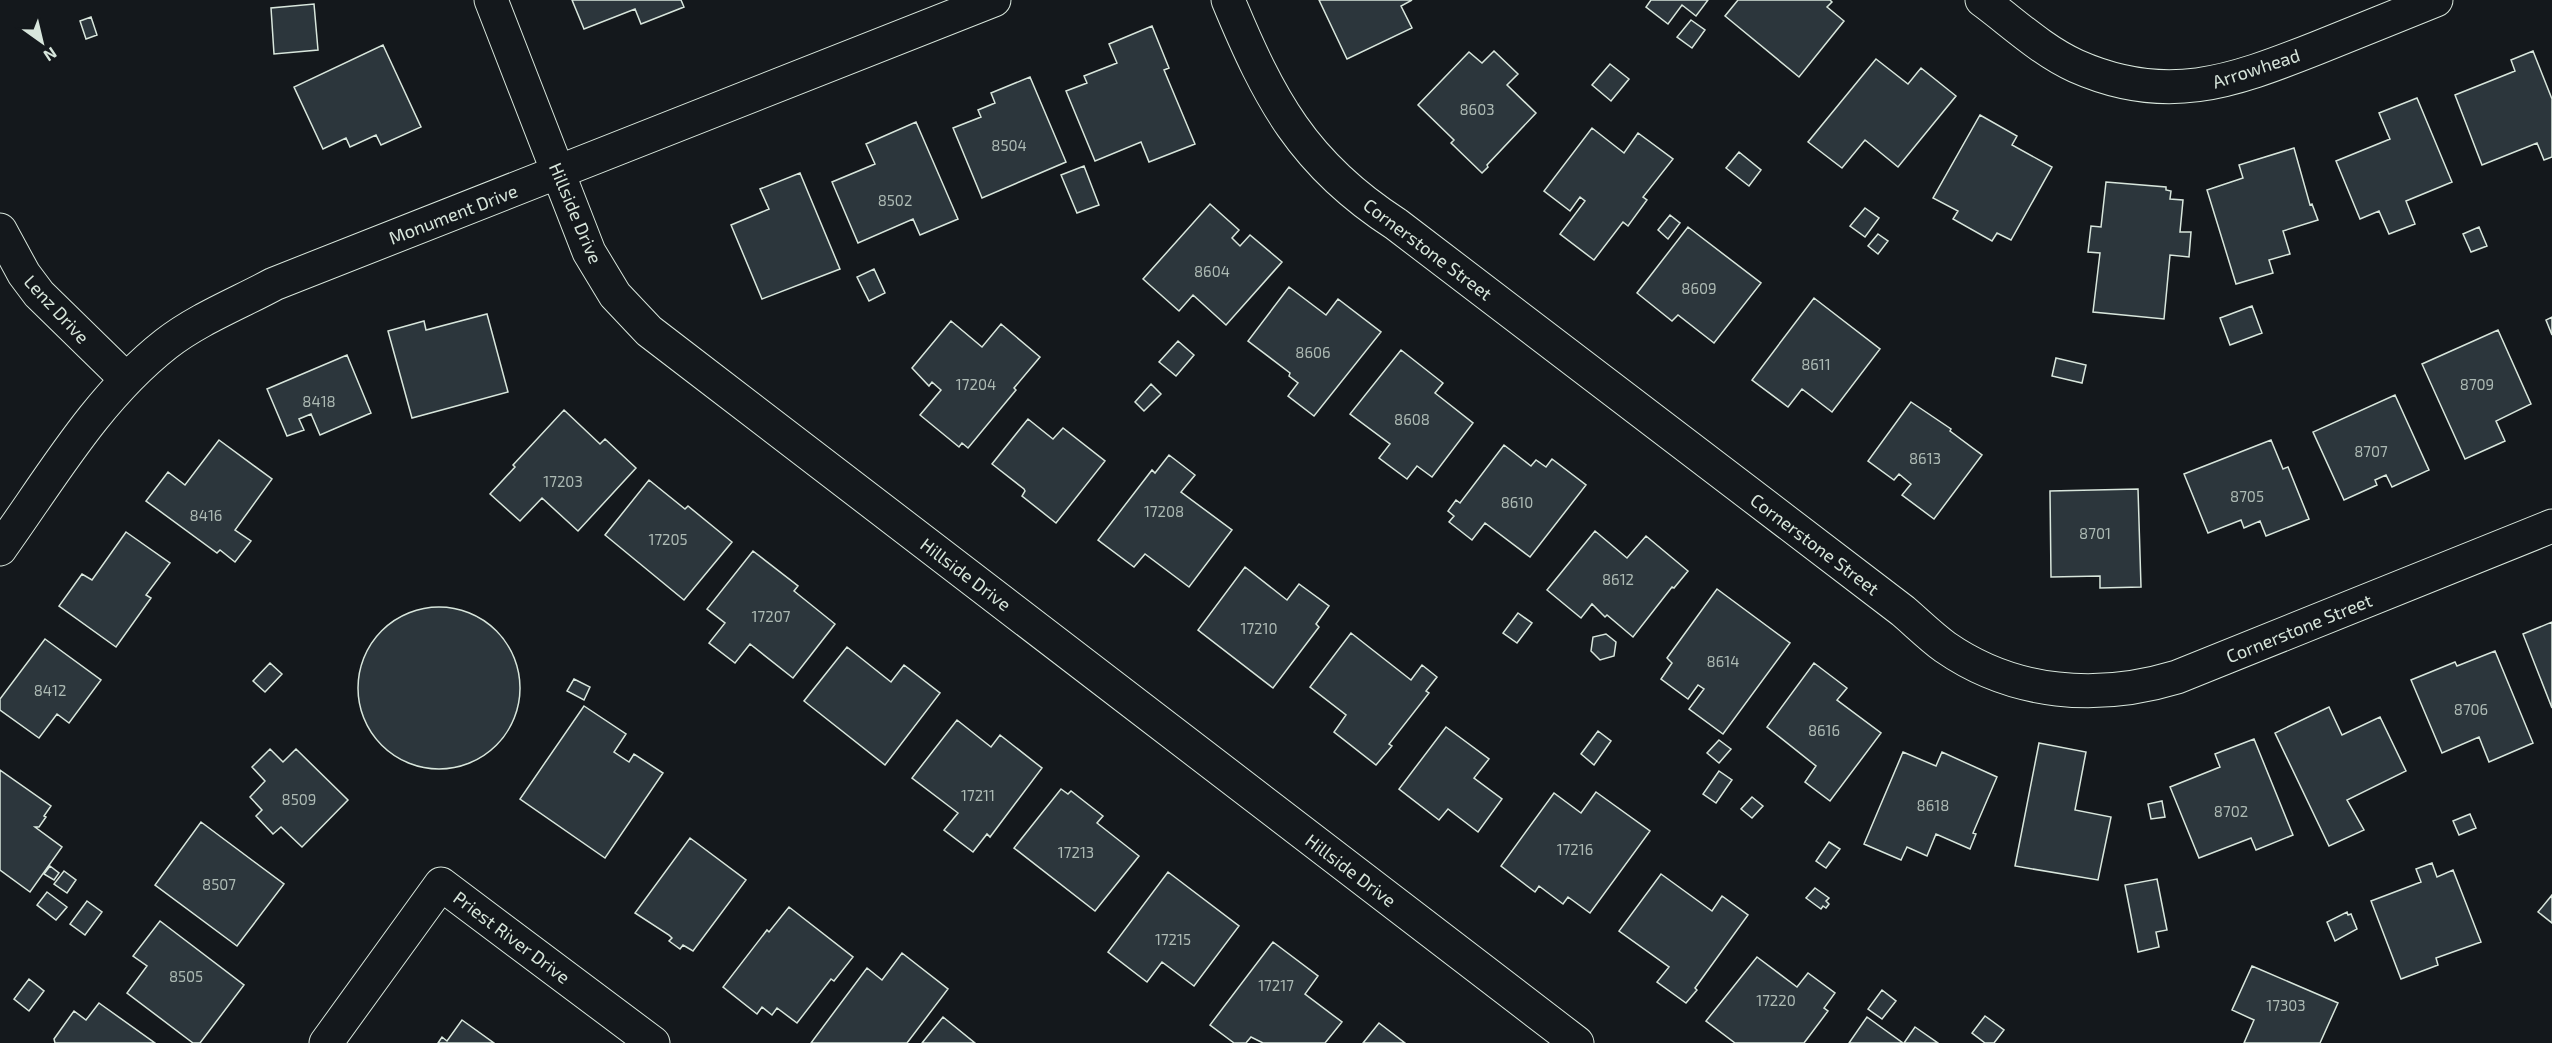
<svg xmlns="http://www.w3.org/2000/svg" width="2552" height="1043" font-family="'Exo 2',sans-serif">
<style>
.building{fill:#2c363c;stroke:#d8e6dc;stroke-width:1.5}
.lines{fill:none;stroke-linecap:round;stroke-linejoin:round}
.minor-casing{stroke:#d8e6dc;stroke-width:35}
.minor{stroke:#14181c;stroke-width:33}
.labels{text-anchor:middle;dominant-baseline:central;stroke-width:4.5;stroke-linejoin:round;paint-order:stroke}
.number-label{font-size:15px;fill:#adbab4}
.street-label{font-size:18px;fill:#d8e6dc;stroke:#14181c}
</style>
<rect width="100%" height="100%" fill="#14181c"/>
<!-- building -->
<path class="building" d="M572 0H681L684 7 641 24 635 9 584 29Z
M1319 0H1412L1401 6 1412 28 1347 59Z
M1651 0H1708L1696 16 1682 5 1668 24 1646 7Z
M1738 0H1830L1832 2 1827 7 1844 21 1799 77 1725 16Z
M314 4 318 50 274 54 271 8Z
M91 17 97 35 86 39 80 21Z
M1691 20 1705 30 1692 48 1677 37Z
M1152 26 1169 68 1164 70 1195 144 1149 162 1141 142 1095 161 1066 91 1087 83 1084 76 1117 63 1109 44Z
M383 45 421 127 381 145 376 135 350 147 346 138 323 149 294 87Z
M1494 51 1518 74 1507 85 1536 113 1487 165 1488 167 1482 173 1451 143 1454 140 1418 105 1469 52 1482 63Z
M2533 51 2552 99V157L2544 160 2537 143 2482 165 2455 95 2515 71 2511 60Z
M1876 59 1908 84 1921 68 1956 96 1898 167 1865 140 1842 168 1808 142Z
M1610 64 1629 79 1611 101 1592 85Z
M1030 77 1066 162 982 198 953 128 981 117 978 110 995 103 991 93Z
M2417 98 2452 182 2406 201 2415 224 2389 234 2379 211 2360 219 2336 161 2390 139 2379 113Z
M1980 115 2017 136 2012 145 2052 167 2011 240 1997 233 1992 241 1953 219 1958 211 1933 198Z
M916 122 958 219 920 235 913 219 858 243 832 182 875 164 866 144Z
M1592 128 1624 153 1638 133 1673 159 1643 197 1647 200 1628 226 1623 222 1594 260 1560 234 1585 201 1580 197 1570 211 1544 191Z
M2294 148 2310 205 2312 204 2318 220 2283 231 2290 254 2269 260 2273 273 2236 284 2207 190 2243 178 2239 165Z
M1739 152 1761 170 1749 186 1726 168Z
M1084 166 1099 205 1077 213 1061 175Z
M800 173 840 269 762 299 731 225 769 209 760 189Z
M2106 182 2166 187V190L2171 191 2170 199 2183 200 2180 232H2191L2189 257 2170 255 2164 319 2093 312 2100 253 2088 252 2091 226 2101 227Z
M1210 204 1239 230 1232 238 1240 246 1250 235 1282 262 1226 325 1193 295 1179 311 1143 279Z
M1865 208 1879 218 1865 237 1850 226Z
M1670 215 1680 223 1668 239 1658 230Z
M1688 227 1761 283 1714 343 1678 315 1672 321 1637 293Z
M2479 227 2487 246 2471 252 2463 234Z
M1878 234 1888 241 1878 254 1868 246Z
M874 269 885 293 869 301 857 277Z
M1289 287 1326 315 1338 299 1381 332 1314 416 1288 396 1298 383 1289 376 1290 373 1248 341Z
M1814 298 1880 349 1832 412 1802 389 1788 407 1752 380Z
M2252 306 2262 333 2230 345 2220 318Z
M487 314 508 392 412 418 388 331 424 321 426 330Z
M2552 317V335L2546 320Z
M951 321 982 347 1001 324 1040 357 1014 388 1016 390 968 448 962 443 959 447 920 415 941 390 932 382 929 386 912 368Z
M2498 330 2531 404 2496 421 2505 441 2465 459 2422 364Z
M1178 341 1194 355 1176 376 1159 362Z
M1401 350 1443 383 1435 393 1473 423 1432 477 1417 466 1407 479 1379 458 1390 444 1350 414Z
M347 355 371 413 320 435 311 414 299 419 304 430 287 436 267 389Z
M2056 358 2086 365 2082 383 2052 376Z
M1151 384 1161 394 1144 411 1135 402Z
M2395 395 2429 470 2392 487 2386 475 2375 480 2377 485 2344 500 2313 432Z
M1911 402 1951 429 1950 431 1982 455 1934 519 1902 495 1911 484 1899 474 1894 480 1868 461Z
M564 410 600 444 605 439 636 468 578 531 542 498 520 521 490 494 515 467 513 465Z
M1028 419 1053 439 1063 428 1105 461 1056 523 1022 496 1025 491 1024 489 992 464Z
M219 440 272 479 235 530 251 541 235 562 220 550 217 553 146 501 168 472 185 485Z
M2271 440 2283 469 2288 467 2309 519 2266 536 2260 521 2244 528 2241 520 2208 533 2184 474Z
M1504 445 1531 466 1536 460 1546 467 1552 459 1586 485 1530 557 1485 523 1472 540 1449 522 1454 516 1448 511 1456 500 1460 503Z
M1169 455 1195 475 1181 492 1232 530 1189 587 1145 554 1134 567 1098 540 1152 470 1155 473Z
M649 480 685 509 688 506 732 542 684 600 605 535Z
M2138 489 2141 587 2100 588V576L2051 577 2050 491Z
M1595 531 1627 558 1646 536 1688 571 1674 588 1672 587 1633 637 1607 615 1605 617 1592 604 1581 618 1547 590Z
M126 532 170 563 146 595 151 598 116 647 59 606 82 574 92 580Z
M753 551 798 586 794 591 835 624 793 678 750 644 735 663 709 643 725 623 707 609Z
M1245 567 1287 600 1299 584 1329 606 1316 624 1319 627 1273 688 1198 630Z
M1717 589 1790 643 1723 734 1689 709 1704 689 1698 685 1688 699 1661 679 1672 663 1667 658Z
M358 688a81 81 0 1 1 162 0a81 81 0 1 1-162 0Z
M1518 613 1532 623 1517 643 1503 633Z
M2552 622V708L2523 634Z
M1351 633 1411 680 1422 665 1437 677 1426 691 1429 693 1389 744 1392 746 1376 765 1334 732 1346 715 1310 687Z
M1606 634 1616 642 1614 656 1600 660 1591 651 1593 637Z
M45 639 101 680 69 723 57 714 39 738 0 710V699Z
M847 647 891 682 904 665 940 693 885 765 804 701Z
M2495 651 2533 743 2489 762 2479 737 2442 753 2411 680 2455 662 2457 666Z
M270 663 282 674 265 692 253 681Z
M1814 663 1847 688 1837 700 1881 733 1830 801 1805 782 1816 766 1767 727Z
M574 679 590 687 584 700 567 691Z
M584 706 626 734 614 752 629 762 634 754 663 773 605 858 520 799Z
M2329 707 2342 735 2380 717 2406 771 2347 800 2364 830 2329 846 2275 733Z
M957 720 991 747 1000 735 1042 768 990 837 987 834 973 852 944 830 958 813 912 778Z
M1446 727 1489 759 1474 778 1502 799 1478 832 1448 809 1439 820 1399 789Z
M1598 731 1611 741 1594 765 1581 754Z
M2254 739 2293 835 2256 850 2251 838 2199 858 2170 787 2220 767 2215 754Z
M1719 740 1731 749 1719 763 1707 753Z
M2039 743 2086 752 2075 810 2111 817 2098 880 2015 866Z
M270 749 283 762 296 749 348 800 302 847 281 827 273 834 256 816 262 810 250 797 265 781 252 767Z
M1903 752 1936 766 1942 752 1997 777 1973 833 1976 834 1970 849 1936 834 1927 856 1907 847 1901 860 1864 844Z
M0 770 51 806 44 816 46 817 39 827H35L62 847 30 892 0 870Z
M1719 771 1732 780 1716 803 1703 794Z
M1061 789 1068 794 1071 791 1103 816 1097 823 1139 856 1095 911 1014 848Z
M1596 792 1650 831 1590 913 1568 897 1563 904 1539 886 1535 892 1501 866 1554 793 1581 813Z
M1752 797 1763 806 1752 818 1741 809Z
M2162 801 2165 817 2151 819 2148 804Z
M2470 814 2476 828 2459 835 2453 821Z
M201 822 284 884 237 946 155 885Z
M690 838 746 880 693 951 683 945 680 949 669 941 672 938 669 935 635 913Z
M1829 842 1840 849 1826 868 1816 861Z
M2432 863 2437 877 2453 870 2481 942 2436 958 2438 965 2401 979 2371 901 2421 882 2416 869Z
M50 866 59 873 54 880 44 874Z
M64 871 76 880 67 893 54 884Z
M1168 872 1239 926 1194 986 1162 962 1147 982 1108 952Z
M1661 874 1712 911 1722 896 1748 915 1695 988 1697 990 1686 1003 1657 982 1669 967 1619 931Z
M2157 879 2167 930 2156 932 2159 947 2138 952 2125 885Z
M1815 888 1829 898 1826 901 1829 904 1826 908 1823 906 1821 909 1806 898Z
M47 892 67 907 56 920 37 905Z
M2552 895V923L2538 912Z
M87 901 102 912 85 935 70 924Z
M789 907 853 957 834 981 831 979 797 1023 777 1008 772 1015 762 1007 757 1014 723 987 767 930 769 932Z
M2347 912 2348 915 2351 914 2357 929 2335 941 2327 922Z
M160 921 244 985 200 1043H193L127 993 147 966 133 956Z
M1273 942 1318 976 1305 994 1342 1022 1325 1043H1263L1251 1037 1246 1043H1234L1210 1025Z
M902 953 948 989 907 1043H811L867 968 882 980Z
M1757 957 1797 987 1808 973 1835 993 1824 1008 1828 1011 1804 1043H1735L1706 1021Z
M2252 966 2338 1003 2320 1043H2244L2254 1020 2232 1010Z
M29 979 44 991 29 1011 14 999Z
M1882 990 1896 1001 1882 1019 1868 1009Z
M99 1003 155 1043H55L54 1039 74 1011 86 1020Z
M1985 1016 2004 1030 1994 1043H1985L1972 1033Z
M943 1017 975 1043H922Z
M1867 1017 1903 1043H1849Z
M462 1020 494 1043H438L442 1037 447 1041Z
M1379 1023 1405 1043H1363Z
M1915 1027 1938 1043H1904Z"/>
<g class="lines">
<!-- minor casing -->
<g class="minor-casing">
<path id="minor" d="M491 0 589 252 615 295 649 331 1577 1043
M1228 0C1269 99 1303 164 1396 224L1903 611C1917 623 1930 636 1945 647 2014 695 2098 701 2177 677L2552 526
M1982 0C2012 22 2041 50 2076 66 2166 106 2231 82 2317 48 2357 32 2396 16 2436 0
M0 230 24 274 39 294 126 379
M0 549C51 478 96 399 166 344 198 319 239 303 274 284L994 0
M326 1043 441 884 653 1043"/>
</g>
<!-- minor -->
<use href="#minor" class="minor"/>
</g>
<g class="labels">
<!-- number labels -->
<g class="number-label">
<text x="1477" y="109">8603</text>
<text x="1009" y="145">8504</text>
<text x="895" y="200">8502</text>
<text x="1212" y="271">8604</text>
<text x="1699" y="288">8609</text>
<text x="1313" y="352">8606</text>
<text x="1816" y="364">8611</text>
<text x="976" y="384">17204</text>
<text x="2477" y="384">8709</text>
<text x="319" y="401">8418</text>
<text x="1412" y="419">8608</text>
<text x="2371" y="451">8707</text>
<text x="1925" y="458">8613</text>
<text x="563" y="481">17203</text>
<text x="2247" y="496">8705</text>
<text x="1517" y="502">8610</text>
<text x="1164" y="511">17208</text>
<text x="206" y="515">8416</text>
<text x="2095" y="533">8701</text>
<text x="668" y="539">17205</text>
<text x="1618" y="579">8612</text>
<text x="771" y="616">17207</text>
<text x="1259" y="628">17210</text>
<text x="1723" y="661">8614</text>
<text x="50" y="690">8412</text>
<text x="2471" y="709">8706</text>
<text x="1824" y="730">8616</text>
<text x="978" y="795">17211</text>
<text x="299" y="799">8509</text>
<text x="1933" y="805">8618</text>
<text x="2231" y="811">8702</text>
<text x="1575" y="849">17216</text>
<text x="1076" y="852">17213</text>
<text x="219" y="884">8507</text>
<text x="1173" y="939">17215</text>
<text x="186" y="976">8505</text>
<text x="1276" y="985">17217</text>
<text x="1776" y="1000">17220</text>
<text x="2286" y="1005">17303</text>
</g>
<!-- street labels -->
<g class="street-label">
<text transform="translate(2256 68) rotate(-18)">Arrowhead</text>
<text transform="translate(576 213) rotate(67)">Hillside Drive</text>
<text transform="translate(453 214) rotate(-21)">Monument Drive</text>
<text transform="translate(1428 249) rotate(37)">Cornerstone Street</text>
<text transform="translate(57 309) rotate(47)">Lenz Drive</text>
<text transform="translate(1815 544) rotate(37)">Cornerstone Street</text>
<text transform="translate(966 574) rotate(37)">Hillside Drive</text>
<text transform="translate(2299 628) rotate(-22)">Cornerstone Street</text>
<text transform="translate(1351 870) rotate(37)">Hillside Drive</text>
<text transform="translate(512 937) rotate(37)">Priest River Drive</text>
</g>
</g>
<!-- north arrow -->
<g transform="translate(42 42) rotate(146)" stroke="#14181c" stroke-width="4.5" paint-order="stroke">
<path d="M0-4.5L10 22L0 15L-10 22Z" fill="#d8e6dc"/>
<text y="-9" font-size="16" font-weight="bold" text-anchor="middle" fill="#d8e6dc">N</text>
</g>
</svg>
